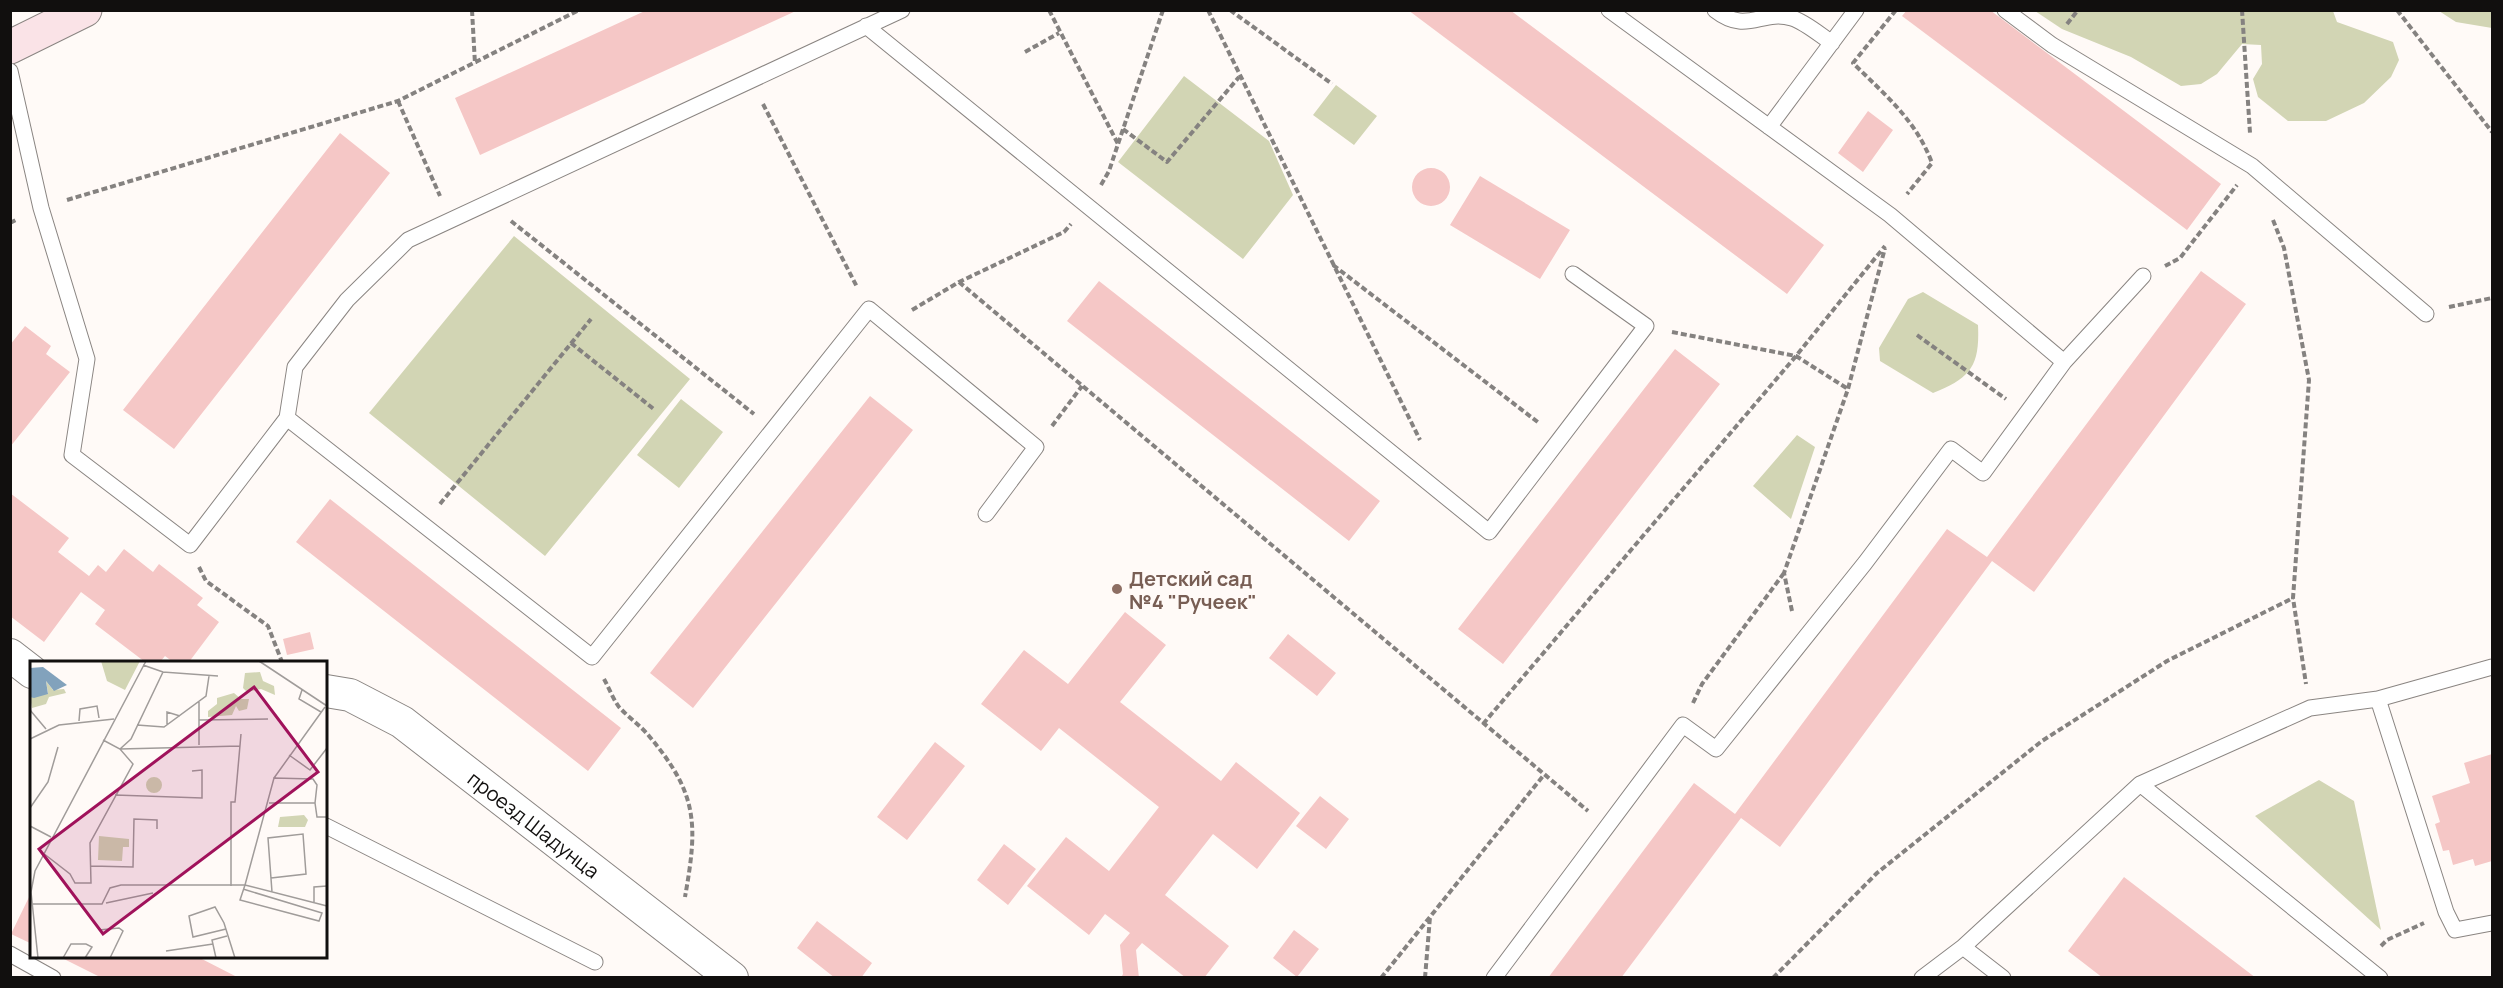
<svg xmlns="http://www.w3.org/2000/svg" width="2503" height="988" font-family="Manrope,sans-serif">
<style>
.green{fill:#d2d5b4}
.building{fill:#f5c7c6}
.lines{fill:none;stroke-linecap:round;stroke-linejoin:round}
.service-casing{stroke:#8a8582;stroke-width:17}
.minor-casing{stroke:#8a8582;stroke-width:34}
.secondary-casing{stroke:#8a8582;stroke-width:35}
.path{stroke:#858280;stroke-width:4;stroke-dasharray:6 3;stroke-linecap:butt}
.service{stroke:#fff;stroke-width:15}
.minor{stroke:#fff;stroke-width:32}
.secondary{stroke:#fae3e7;stroke-width:33}
.education-dot{fill:#8d6e63;stroke:#fffaf7;stroke-width:2}
.labels{text-anchor:middle;dominant-baseline:central;stroke-width:5;stroke-linejoin:round;paint-order:stroke}
.education-label{font-size:20px;font-weight:bold;fill:#785e54;stroke:#fffaf7;text-anchor:start}
.street-label{font-size:20px;fill:#110f0e;stroke:#fffaf7}
.inset-road{fill:none;stroke:#a09c9a;stroke-width:1.5}
.view{fill:#a0125b;fill-opacity:0.15;stroke:#a0125b;stroke-width:3}
.inset-edge{fill:none;stroke:#110f0e;stroke-width:3}
</style>
<rect width="100%" height="100%" fill="#fffaf7"/>
<!-- green -->
<path class="green" d="M2035 11H2333L2337 22 2393 42 2399 60 2391 77 2364 103 2326 121H2288L2258 97 2253 79 2262 64 2261 45 2242 44 2217 74 2201 84 2181 86 2131 57 2062 29Z
M2439 11H2492V28L2456 22Z
M1184 76 1269 141 1293 195 1243 259 1118 162Z
M1336 85 1377 116 1354 145 1313 115Z
M514 236 690 379 545 556 369 413Z
M1923 292 1978 325C1980 367 1970 378 1933 393L1880 361 1879 348 1908 299Z
M681 399 723 432 679 488 637 455Z
M1797 435 1815 447 1791 519 1753 486Z
M2319 780 2354 801 2381 930 2255 816Z"/>
<!-- building -->
<path class="building" d="M647 10H798L480 155 455 98Z
M1408 10H1510L1824 245 1787 294Z
M1907 10H1990L2221 184 2187 230 1902 16Z
M1868 111 1893 130 1863 172 1838 153Z
M340 133 390 173 174 449 123 410Z
M1412 187a19 19 0 1 1 38 0a19 19 0 1 1-38 0Z
M1480 176 1570 230 1540 279 1450 225Z
M2201 271 2246 304 2034 592 1992 561 1780 847 1741 818 1621 978H1548L1694 783 1735 814 1947 529 1987 557Z
M1099 281 1380 501 1349 541 1067 321Z
M25 326 51 346 46 354 70 372 10 447V345Z
M1675 349 1720 384 1503 664 1458 629Z
M870 396 913 430 693 708 650 673Z
M10 493 69 538 58 552 89 576 98 565 106 572 124 549 153 572 159 564 203 598 197 605 219 622 189 662H173L165 656 160 662H145L95 624 105 610 81 592 44 642 10 616Z
M330 499 621 728 588 771 296 542Z
M1125 612 1166 645 1120 702 1221 781 1236 762 1300 813 1257 869 1213 834 1165 895 1229 946 1204 978H1186L1142 943 1136 950 1139 978H1121L1123 974 1120 945 1130 933 1105 914 1089 935 1027 886 1066 837 1109 871 1159 807 1059 728 1041 751 981 704 1024 650 1068 684Z
M310 632 314 649 287 655 283 639Z
M1288 634 1336 673 1317 696 1269 658Z
M935 742 965 766 907 840 877 817Z
M2492 754V861L2475 866 2473 859 2453 865 2449 850 2443 851 2435 824 2440 822 2432 796 2470 783 2464 763Z
M1320 796 1349 819 1326 849 1296 826Z
M1004 844 1036 869 1008 905 977 880Z
M2124 877 2256 978H2103L2068 951Z
M32 891V944L11 934Z
M817 921 872 963 861 978H835L797 948Z
M1294 930 1319 949 1297 977 1273 958Z
M58 956H196L239 978H102Z"/>
<g class="lines">
<!-- service casing -->
<g class="service-casing">
<path id="service" d="M1609 10 1890 215 2064 362
M1715 10C1747 35 1761 9 1792 18 1805 22 1820 35 1832 43
M2005 10 2052 45 2252 166 2426 314
M866 26 1489 532 1646 326 1573 274
M10 71 41 208 87 359 72 455 190 545 287 418 295 367 347 300 408 240 902 10
M1769 127 1856 10
M287 418 592 657 869 309 1036 447 986 514
M2378 699 2446 912 2455 930 2492 923
M2140 784 2310 708 2378 699 2492 667
M326 826 595 962
M1963 947 2003 978
M10 954 53 978
M1494 978 1683 725 1716 749 1865 563 1951 449 1983 473 2064 362 2143 276
M1922 978 1963 947 2140 784 2380 978"/>
</g>
<!-- minor casing -->
<g class="minor-casing">
<g id="minor">
<path d="M10 655 32 672"/>
<path id="s1" d="M326 691 350 695 402 722 732 978"/>
</g>
</g>
<!-- secondary casing -->
<g class="secondary-casing">
<path id="secondary" d="M10 47 85 10"/>
</g>
<!-- path -->
<path class="path" d="M472 10 475 64
M1049 10 1118 144
M1208 10 1420 440
M1230 10 1332 84
M1896 10 1853 63C1885 95 1916 120 1932 163L1907 194
M2242 10 2250 133
M2397 10 2492 132
M2067 24 2078 10
M1025 52 1059 33
M398 101 440 196
M763 104 857 287
M1123 129 1167 162 1239 77
M1101 185 1109 171 1163 10
M67 200 398 101 579 10
M2273 220 2284 248 2309 380 2293 598 2306 684
M511 221 754 414
M10 223 18 219
M1333 265 1539 423
M2165 266 2180 258 2237 185
M959 282 1588 811
M2449 307 2492 298
M912 310 959 282 1064 232 1071 224
M1672 332 1796 356 1848 389
M1917 335 2006 399
M571 343 655 410
M1052 426 1082 386
M440 504 591 319
M199 567 206 581 268 626 282 662
M1792 611 1784 573 1848 389 1885 248
M604 679C609 688 613 699 619 707 628 717 640 725 649 736 698 794 698 824 685 897
M1693 703 1702 684 1784 573
M1483 724 1796 356 1885 246
M2381 946 2387 940 2424 923
M1381 978 1543 776
M1425 978 1430 917
M1773 978 1877 873 2042 741 2167 661 2293 598"/>
<!-- service -->
<use href="#service" class="service"/>
<!-- minor -->
<use href="#minor" class="minor"/>
<!-- secondary -->
<use href="#secondary" class="secondary"/>
</g>
<!-- markers -->
<circle class="education-dot" cx="1117" cy="589" r="6"/>
<g class="labels">
<!-- education labels -->
<g class="education-label">
<text x="1129" y="578">Детский сад<tspan x="1129" dy="23">№4 "Ручеек"</tspan></text>
</g>
<!-- street labels -->
<g class="street-label">
<text stroke="none"><textPath href="#s1" startOffset="250">проезд Шадунца</textPath></text>
</g>
</g>
<!-- overview -->
<g transform="translate(30 661)">
<rect width="297" height="297" fill="#fffaf7"/>
<path d="M71 0H110L95 29 77 20ZM230 11 233 20 244 25 245 34 231 28 217 31 213 27 215 12ZM16 20 23 29 34 28 36 32 19 36 16 43 2 47 0 36 18 32ZM204 32 211 38H219L217 48 209 50 206 45 202 54 178 56V50L187 43V37ZM116 124a8 8 0 1 1 16 0a8 8 0 1 1-16 0ZM274 154 278 159 275 166H248L250 156ZM69 175 99 178V186H93L92 200 68 199Z" fill="#d2d5b4"/>
<path d="M13 6 37 24 24 30 16 20 18 33 4 37 0 36V7Z" fill="#82a2bc"/>
<path class="inset-road" d="M229 0 297 45M113 4 133 11M272 29 269 38 291 51M169 40V84M0 49 16 68M169 59 238 58M49 60 50 48 67 45 69 57M107 64 134 66 176 35 179 15M137 64V51L150 55M0 78 29 64 84 58M90 88 101 78 133 11 188 15M90 88 210 85M259 94 280 109 297 87M244 117 295 46M85 134 172 137V109L162 110M285 142 287 156H297M0 147 18 121 28 86M0 165 21 176M13 192 40 213 45 222H61L60 182 103 103 90 88 73 79M61 205 103 206 104 158 127 159V168M241 217 276 213 273 173 238 177 242 231M215 224 244 117 283 118 287 124 285 142H239M201 225V141H205L211 73M213 228 292 252 289 260 210 239 215 224M76 242 123 232M284 242V226L297 225M3 243H72L80 227 91 224H215L297 245M196 268 163 276 159 255 185 246 194 262 205 297M69 269 89 267 93 270 80 297M136 290 183 283M8 297 1 231 5 210 116 0M33 297 41 283H56L62 286 55 297M186 297 182 279 197 275"/>
<path class="view" d="M224 26 288 111 73 273 9 188Z"/>
<rect width="297" height="297" class="inset-edge"/>
</g>
<!-- border -->
<rect width="2503" height="988" fill="none" stroke="#110f0e" stroke-width="24"/>
</svg>
